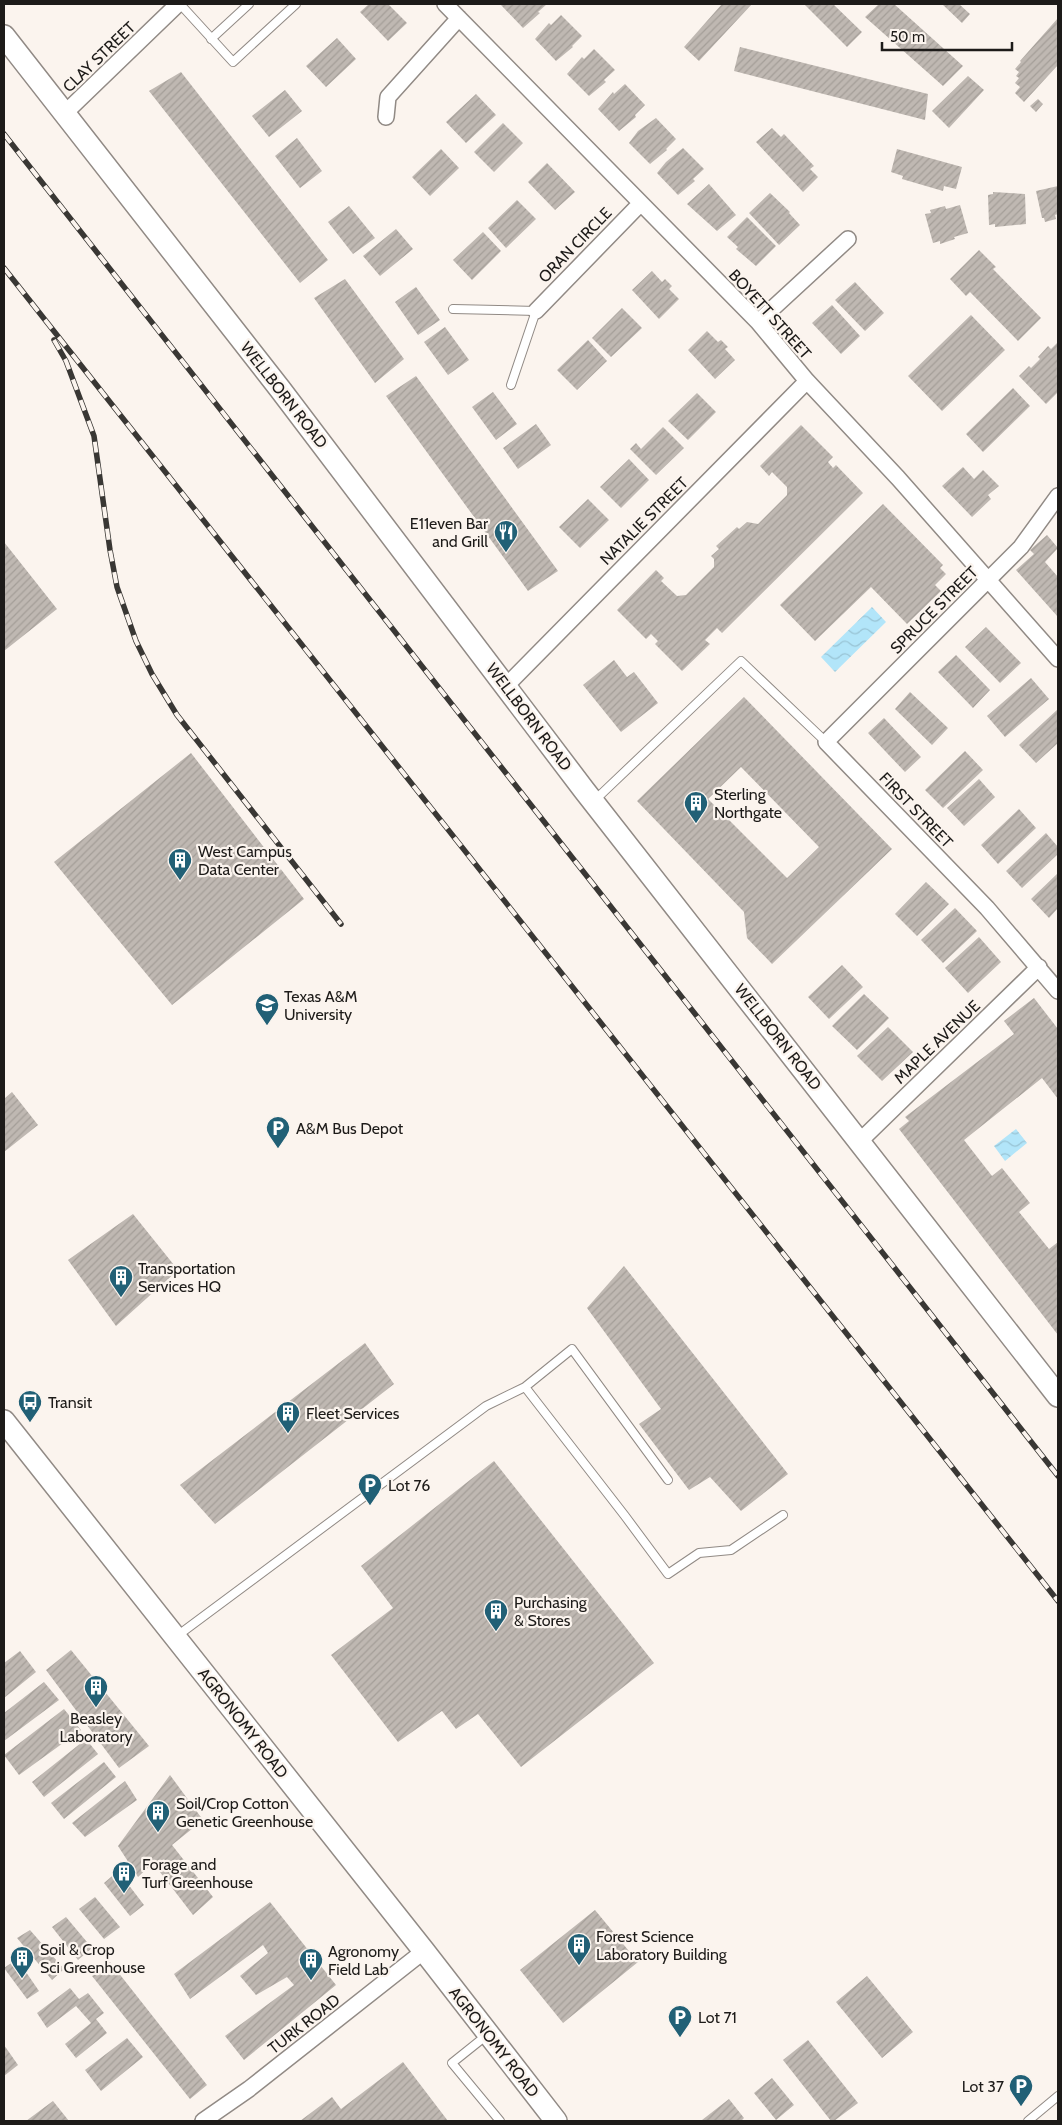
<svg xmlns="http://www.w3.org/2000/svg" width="1062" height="2125" font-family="Cabin,sans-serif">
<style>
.water{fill:url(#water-waves)}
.building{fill:url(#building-hatch);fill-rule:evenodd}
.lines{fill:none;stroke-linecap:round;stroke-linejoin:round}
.lane-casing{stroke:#918a85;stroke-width:10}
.street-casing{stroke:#918a85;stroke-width:18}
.secondary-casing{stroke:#918a85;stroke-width:24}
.lane{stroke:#fff;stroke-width:8}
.street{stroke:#fff;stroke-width:15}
.secondary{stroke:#fff;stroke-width:21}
.rail-casing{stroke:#393734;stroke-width:5.5}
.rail{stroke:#fbf4ee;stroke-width:4;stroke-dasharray:11;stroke-linecap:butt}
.labels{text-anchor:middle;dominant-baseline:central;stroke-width:4.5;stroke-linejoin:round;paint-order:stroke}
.street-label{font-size:16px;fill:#1d1b19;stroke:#fbf4ee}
.poi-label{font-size:16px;fill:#1d1b19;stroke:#fbf4ee;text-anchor:start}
</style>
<defs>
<pattern id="water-waves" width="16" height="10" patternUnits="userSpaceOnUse" patternTransform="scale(1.25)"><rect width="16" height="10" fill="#b2e5f9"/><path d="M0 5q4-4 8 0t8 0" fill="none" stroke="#99c4d5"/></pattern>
<pattern id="building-hatch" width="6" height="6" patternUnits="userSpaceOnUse" patternTransform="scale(1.25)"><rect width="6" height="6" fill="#bfb8b2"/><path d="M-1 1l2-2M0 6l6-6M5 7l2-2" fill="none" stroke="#a49e98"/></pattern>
</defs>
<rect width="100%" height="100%" fill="#fbf4ee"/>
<!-- water -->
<path class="water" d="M872 607 886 622 835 672 821 657Z
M1016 1129 1027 1143 1005 1161 994 1146Z"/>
<!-- building -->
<path class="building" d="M369 4H388L407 23 388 41 360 12Z
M503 4H547L538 12 540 13 523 28 501 5Z
M722 4H752L699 61 684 47Z
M804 4H833L862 32 847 47Z
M879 4H894L963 66 943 86 865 17Z
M942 4H959L970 14 962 23Z
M561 15 582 36 572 46 573 47 556 61 535 39 549 23 551 25Z
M1058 18V65L1024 102 1015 93 1020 87 1015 83 1019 78 1016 76 1019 72 1015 69 1021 62 1020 61Z
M337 38 356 59 326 87 306 66Z
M740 47 928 94 925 120 734 71Z
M594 49 615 70 604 80 606 82 589 96 567 74 582 57 584 59Z
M181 72 328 260 300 283 149 91Z
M968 76 984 90 949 128 932 111Z
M625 84 645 105 635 115 636 117 619 131 598 109 613 92 614 94Z
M285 90 302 111 269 137 252 116Z
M476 94 496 115 466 143 446 122Z
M1038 99 1043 104 1036 112 1030 106Z
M656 118 676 139 666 149 667 150 650 164 629 143 638 131Z
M503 123 523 143 494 172 474 152Z
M772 128 781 137 784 134 814 166 810 169 818 177 803 192 756 142Z
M297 138 322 171 300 188 275 156Z
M683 148 704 169 693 179 695 181 678 195 657 173 666 162Z
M441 149 459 168 430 196 412 177Z
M897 149 962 167 956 189 944 186 943 191 902 179 903 176 891 172Z
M547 163 575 192 555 210 528 182Z
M709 184 736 215 717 231 687 204Z
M1058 186V214L1055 215 1056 219 1045 222 1044 218H1042L1036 191Z
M993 192 1025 194 1026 224 995 227V224L989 225 988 195 993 194Z
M770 193 790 212 789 213 800 225 779 245 749 213Z
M517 200 536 219 506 248 488 228Z
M960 205 968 233 954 237 955 239 940 244V241L933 243 925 214 931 213 930 210 945 206 946 209Z
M349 206 375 238 353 254 328 222Z
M747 217 776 246 756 266 736 249 738 247 727 237Z
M396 229 413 249 380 276 363 256Z
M483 232 501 251 472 280 453 260Z
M979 250 996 267 993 269 1041 318 1018 341 970 292 966 296 950 279Z
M652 271 662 282 665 279 672 286 669 289 679 299 659 319 632 290Z
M345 279 404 359 375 383 314 298Z
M855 282 884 313 865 331 835 300Z
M416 287 440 320 418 335 395 302Z
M832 305 860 336 841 354 812 323Z
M622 308 642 328 611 357 592 338Z
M971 315 1005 350 942 411 908 376Z
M445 327 469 360 448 375 424 342Z
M707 331 718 342 721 340 728 347 725 349 735 360 715 379 688 350Z
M588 340 607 361 577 390 557 370Z
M1058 342V392L1046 404 1019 376 1029 366 1031 368 1040 359 1038 357 1048 346 1051 349Z
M416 376 558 571 528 591 386 396Z
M1013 388 1030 406 983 452 966 434Z
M493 392 517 424 496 440 472 407Z
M697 393 716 412 688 440 668 421Z
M536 424 551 445 518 469 503 448Z
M801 425 833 457 828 462 833 468 836 465 863 493 722 633 717 628 705 640 710 644 682 671 655 644 658 641 651 634 646 639 617 610 656 570 664 578 661 581 677 596 686 595 714 567V559L711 556 719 549 716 546 737 527 739 529 747 522 758 524 787 495V487L772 472 769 476 760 466Z
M663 427 684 448 656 475 630 449 636 443 641 449Z
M629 459 649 480 621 508 600 487Z
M963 467 974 479 983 470 999 486 988 495 991 499 972 517 942 486Z
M588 499 609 520 580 548 559 527Z
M883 504 943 565 940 568 946 574 935 585 941 591 907 624 871 587 815 641 780 605Z
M1047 535 1058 548 1045 562 1058 577V617L1016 570 1034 554 1030 550Z
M4 542 57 609 4 651Z
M986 627 1021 663 1000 683 965 647Z
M956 655 990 690 973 708 938 672Z
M614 660 627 677 634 672 658 703 621 732 583 685Z
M1031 678 1049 699 1005 737 987 716Z
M910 692 948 728 932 745 895 709Z
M744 697 892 849 772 964 747 938 744 912 637 801ZM741 767 819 847 787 878 708 799Z
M1058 709V743L1036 763 1019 745Z
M884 718 921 757 905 772 868 733Z
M965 751 983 770 943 808 925 790Z
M191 753 304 899 172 1005 54 862Z
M979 779 995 797 964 826 947 808Z
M1019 809 1036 828 998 864 981 845Z
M1046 833 1058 847V854L1022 888 1006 871Z
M1058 873V908L1049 918 1031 899Z
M926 882 949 904 917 936 895 914Z
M955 908 977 931 943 963 921 940Z
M979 937 1001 962 968 993 945 968Z
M842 965 863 987 829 1019 808 997Z
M864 994 889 1018 857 1050 832 1026Z
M1034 998 1058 1029V1099L1042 1078 964 1140 992 1176 1002 1168 1030 1203 1019 1212 1049 1249 1058 1242V1335L899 1129 909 1121 905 1117 1014 1034 1004 1021Z
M888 1027 913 1052 882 1081 857 1056Z
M12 1092 38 1125 4 1152V1099Z
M133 1214 178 1270 116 1326 68 1260Z
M624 1266 788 1474 741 1511 710 1477 689 1490 639 1424 661 1409 587 1308Z
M365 1343 394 1384 215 1524 180 1485Z
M494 1461 654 1663 521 1767 478 1714 456 1729 442 1711 398 1742 331 1655 393 1608 361 1566Z
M71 1650 149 1746 119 1768 46 1670Z
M20 1651 36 1672 4 1698V1663Z
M44 1682 59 1700 4 1741V1713Z
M64 1709 81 1730 19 1775 4 1755Z
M86 1739 98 1754 44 1797 32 1782Z
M104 1762 116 1777 64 1819 51 1803Z
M170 1775 203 1820 172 1845 213 1897 193 1915 153 1863 138 1877 118 1846Z
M125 1781 137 1800 85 1837 72 1823Z
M118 1871 144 1905 130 1916 104 1883Z
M95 1897 120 1927 104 1939 79 1909Z
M270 1902 336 1985 244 2060 225 2036 294 1985 287 1977 256 1995 240 1976 268 1953 263 1945 190 1999 174 1974Z
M595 1910 638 1962 563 2023 520 1970Z
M66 1917 92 1948 78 1960 52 1927Z
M30 1930 64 1969 52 1980 17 1938Z
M17 1959 39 1991 27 1999 4 1968Z
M110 1962 207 2085 190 2099 92 1976Z
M867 1976 913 2032 882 2058 836 2002Z
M70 1988 79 1999 88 1993 104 2013 96 2019 107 2033 76 2058 65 2044 91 2023 76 2006 47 2028 37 2013Z
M127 2038 143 2057 101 2091 85 2070Z
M808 2040 858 2103 834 2121H831L783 2060Z
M4 2045 18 2065 4 2076Z
M403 2062 448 2121H300L332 2097 341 2109Z
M772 2078 794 2105 776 2120 754 2093Z
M729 2099 744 2118 741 2121H704L702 2120Z
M53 2101 69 2121H26Z"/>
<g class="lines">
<!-- lane casing -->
<g class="lane-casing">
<path id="lane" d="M180 4 233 62 296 4
M211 39 249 4
M453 309 536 311 511 385
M595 800 741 661 826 742
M525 1387 572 1349 668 1480
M177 1636 486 1406 525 1387 625 1516 668 1574 699 1553 731 1550 783 1515
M487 2035 452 2063 500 2121
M1028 2121 1058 2096"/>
</g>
<!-- street casing -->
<g class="street-casing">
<path id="street" d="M445 4 758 322 807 381 898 478 1058 659
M65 113 178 4
M386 117 388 97 459 18
M536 311 640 204
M758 322 848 239
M1058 496 1021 547 826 742 987 908 1058 991
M506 686 807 381
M860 1141 1039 967
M203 2121 249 2089 424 1951"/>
</g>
<!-- secondary casing -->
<g class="secondary-casing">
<path id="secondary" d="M4 36 280 389 584 790 1058 1396
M4 1421 424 1951 556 2121"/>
</g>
<!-- lane -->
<use href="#lane" class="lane"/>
<!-- street -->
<use href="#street" class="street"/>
<!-- secondary -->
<use href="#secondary" class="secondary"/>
<!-- rail casing -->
<g class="rail-casing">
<path id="rail" d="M4 134 1058 1476
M4 268 1058 1601
M54 340 66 361 94 436 110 550 117 587 136 641 152 674 177 715 341 924"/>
</g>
<!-- rail -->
<use href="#rail" class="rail"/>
</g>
<!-- icons -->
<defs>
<g id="restaurant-pin" transform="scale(1.25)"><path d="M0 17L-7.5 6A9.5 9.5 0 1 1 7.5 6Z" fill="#216076" stroke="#fbf4ee"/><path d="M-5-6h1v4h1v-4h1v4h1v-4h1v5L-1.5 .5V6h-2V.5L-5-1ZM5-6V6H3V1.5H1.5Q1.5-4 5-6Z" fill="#fff"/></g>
<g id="building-pin" transform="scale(1.25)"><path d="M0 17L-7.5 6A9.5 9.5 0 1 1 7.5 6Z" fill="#216076" stroke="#fbf4ee"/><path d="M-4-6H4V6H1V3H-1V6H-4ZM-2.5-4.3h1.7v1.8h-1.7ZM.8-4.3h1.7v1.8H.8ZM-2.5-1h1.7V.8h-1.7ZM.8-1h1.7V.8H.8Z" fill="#fff"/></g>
<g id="university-pin" transform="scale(1.25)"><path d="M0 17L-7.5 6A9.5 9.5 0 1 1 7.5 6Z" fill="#216076" stroke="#fbf4ee"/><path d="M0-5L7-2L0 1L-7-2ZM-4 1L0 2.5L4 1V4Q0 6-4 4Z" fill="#fff"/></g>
<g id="parking-pin" transform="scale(1.25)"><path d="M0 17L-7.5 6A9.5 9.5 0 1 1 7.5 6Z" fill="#216076" stroke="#fbf4ee"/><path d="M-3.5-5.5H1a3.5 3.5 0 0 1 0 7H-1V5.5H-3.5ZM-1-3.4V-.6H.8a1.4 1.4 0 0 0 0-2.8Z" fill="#fff"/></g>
<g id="bus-pin" transform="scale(1.25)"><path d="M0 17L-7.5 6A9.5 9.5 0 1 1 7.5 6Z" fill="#216076" stroke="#fbf4ee"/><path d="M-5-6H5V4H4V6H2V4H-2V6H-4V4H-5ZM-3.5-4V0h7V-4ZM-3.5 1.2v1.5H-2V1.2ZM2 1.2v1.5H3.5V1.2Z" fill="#fff"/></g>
</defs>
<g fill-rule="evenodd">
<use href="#restaurant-pin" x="506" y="532"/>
<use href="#building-pin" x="696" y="803"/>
<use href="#building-pin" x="180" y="860"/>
<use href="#university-pin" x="267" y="1005"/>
<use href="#parking-pin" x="278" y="1128"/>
<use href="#building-pin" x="121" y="1277"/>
<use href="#bus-pin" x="30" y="1402"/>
<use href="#building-pin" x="288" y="1413"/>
<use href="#parking-pin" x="370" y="1485"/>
<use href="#building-pin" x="496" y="1611"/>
<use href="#building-pin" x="96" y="1687"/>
<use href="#building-pin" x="158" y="1812"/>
<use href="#building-pin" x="124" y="1873"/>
<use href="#building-pin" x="579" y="1945"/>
<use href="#building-pin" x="22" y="1958"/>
<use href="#building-pin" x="311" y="1960"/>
<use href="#parking-pin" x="680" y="2017"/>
<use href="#parking-pin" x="1021" y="2086"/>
</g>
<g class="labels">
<!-- street labels -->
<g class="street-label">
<text transform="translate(99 57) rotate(-44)">CLAY STREET</text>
<text transform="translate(575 245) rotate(-46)">ORAN CIRCLE</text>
<text transform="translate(770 314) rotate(48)">BOYETT STREET</text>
<text transform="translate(284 395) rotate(52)">WELLBORN ROAD</text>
<text transform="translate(644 521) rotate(-45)">NATALIE STREET</text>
<text transform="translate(934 610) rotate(-45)">SPRUCE STREET</text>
<text transform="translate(529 717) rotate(53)">WELLBORN ROAD</text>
<text transform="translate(916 810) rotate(46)">FIRST STREET</text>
<text transform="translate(778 1037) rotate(52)">WELLBORN ROAD</text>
<text transform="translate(937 1042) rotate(-44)">MAPLE AVENUE</text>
<text transform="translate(243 1723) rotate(52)">AGRONOMY ROAD</text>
<text transform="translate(304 2024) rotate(-38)">TURK ROAD</text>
<text transform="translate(494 2042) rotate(52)">AGRONOMY ROAD</text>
</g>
<!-- poi labels -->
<g class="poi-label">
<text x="488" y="523" text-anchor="end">E11even Bar<tspan x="488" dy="18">and Grill</tspan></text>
<text x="714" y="794">Sterling<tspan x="714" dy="18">Northgate</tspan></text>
<text x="198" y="851">West Campus<tspan x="198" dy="18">Data Center</tspan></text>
<text x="284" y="996">Texas A&amp;M<tspan x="284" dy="18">University</tspan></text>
<text x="296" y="1128">A&amp;M Bus Depot</text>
<text x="138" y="1268">Transportation<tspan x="138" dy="18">Services HQ</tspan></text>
<text x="48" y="1402">Transit</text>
<text x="306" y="1413">Fleet Services</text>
<text x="388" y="1485">Lot 76</text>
<text x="514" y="1602">Purchasing<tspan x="514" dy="18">&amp; Stores</tspan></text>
<text x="96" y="1718" text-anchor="middle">Beasley<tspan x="96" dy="18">Laboratory</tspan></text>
<text x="176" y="1803">Soil/Crop Cotton<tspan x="176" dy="18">Genetic Greenhouse</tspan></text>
<text x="142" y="1864">Forage and<tspan x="142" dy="18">Turf Greenhouse</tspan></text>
<text x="596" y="1936">Forest Science<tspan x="596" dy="18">Laboratory Building</tspan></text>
<text x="40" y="1949">Soil &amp; Crop<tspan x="40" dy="18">Sci Greenhouse</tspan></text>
<text x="328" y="1951">Agronomy<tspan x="328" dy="18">Field Lab</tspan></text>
<text x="698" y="2017">Lot 71</text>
<text x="1004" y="2086" text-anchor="end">Lot 37</text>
</g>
</g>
<!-- border -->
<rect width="1062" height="2125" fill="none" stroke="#1d1b19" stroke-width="10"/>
<!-- scale -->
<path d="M882 42v8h130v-8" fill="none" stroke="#1d1b19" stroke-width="2.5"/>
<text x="890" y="42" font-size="15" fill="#1d1b19" stroke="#fbf4ee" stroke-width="4" paint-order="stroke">50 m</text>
</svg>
